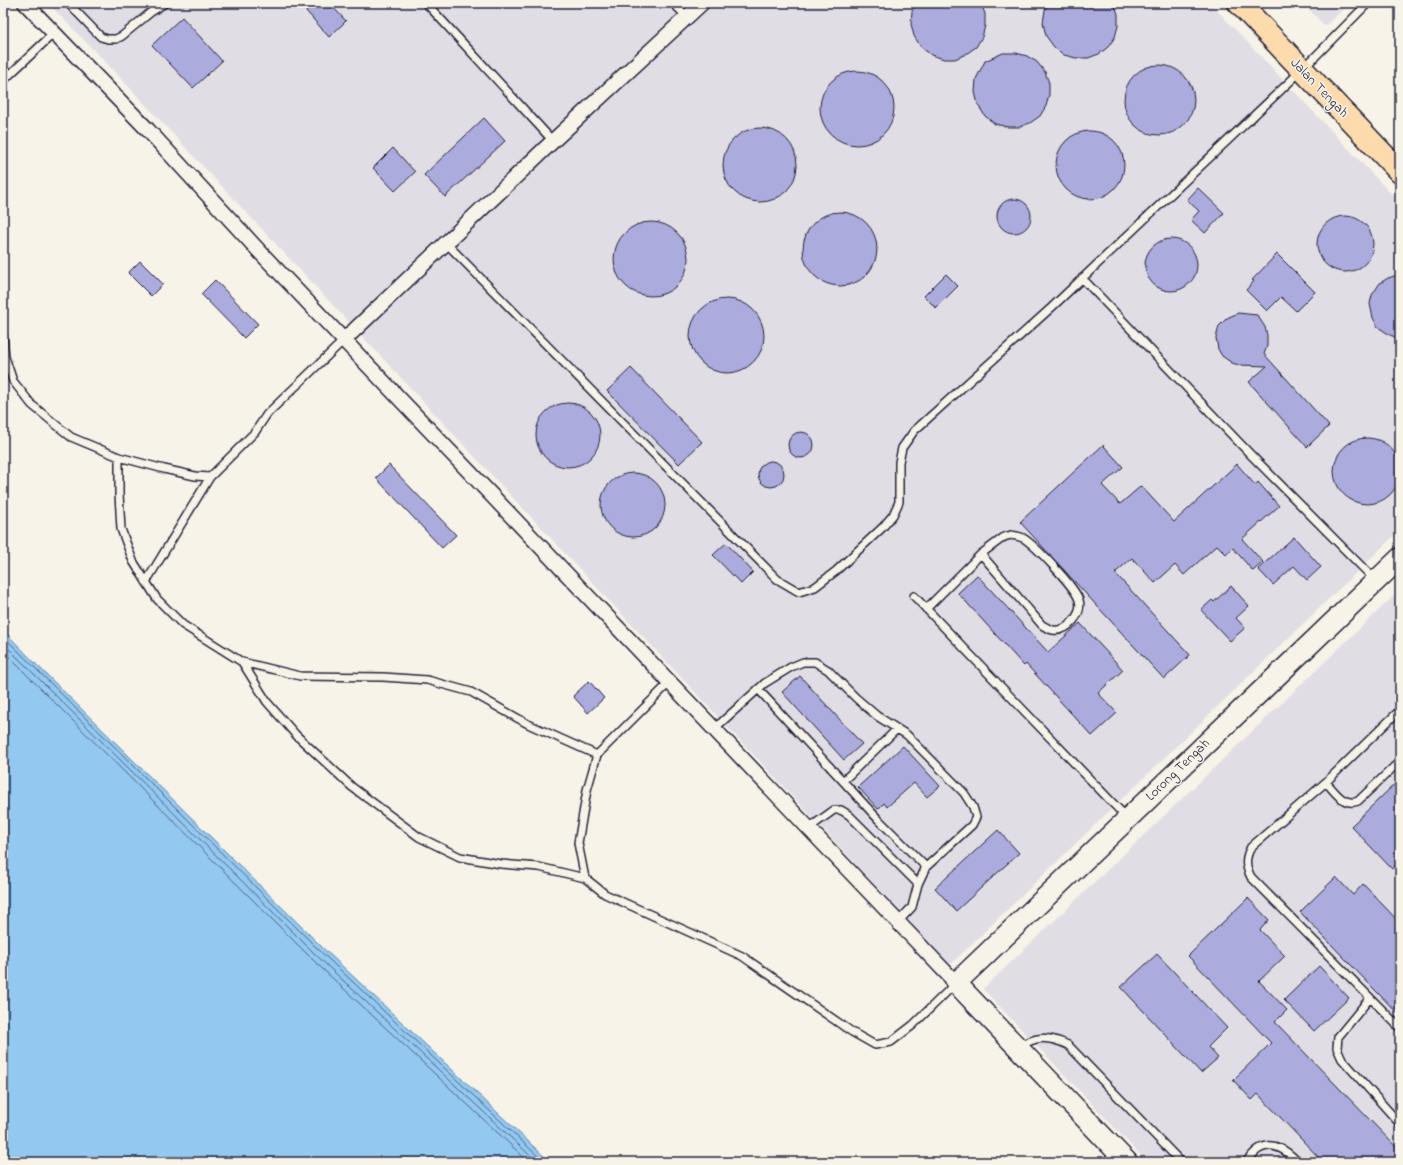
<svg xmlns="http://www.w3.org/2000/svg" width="1403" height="1165" font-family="'Indie Flower',sans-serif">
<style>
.built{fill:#e0dde5}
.water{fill:#93c8f1;stroke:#6686a8}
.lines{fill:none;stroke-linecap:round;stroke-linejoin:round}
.shore{stroke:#4f6484;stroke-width:1}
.building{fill:#acabdd;stroke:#22223b}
.lane-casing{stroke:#22223b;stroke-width:10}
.street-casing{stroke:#22223b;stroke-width:17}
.secondary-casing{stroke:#22223b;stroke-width:23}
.primary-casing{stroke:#22223b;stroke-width:25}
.lane{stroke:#f7f3e8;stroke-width:7}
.street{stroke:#f7f3e8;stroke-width:14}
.secondary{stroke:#f7f3e8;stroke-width:20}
.primary{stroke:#fedbac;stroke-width:22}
.labels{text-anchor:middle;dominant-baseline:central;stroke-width:3;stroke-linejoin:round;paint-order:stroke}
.street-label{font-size:14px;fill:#22223b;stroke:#f7f3e8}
</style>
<rect width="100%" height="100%" fill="#f7f3e8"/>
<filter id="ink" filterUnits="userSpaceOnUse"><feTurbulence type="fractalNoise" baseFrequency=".025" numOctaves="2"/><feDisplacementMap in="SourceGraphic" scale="8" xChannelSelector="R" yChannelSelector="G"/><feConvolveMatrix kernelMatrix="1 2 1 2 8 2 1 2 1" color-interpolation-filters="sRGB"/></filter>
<g filter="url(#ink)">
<!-- built -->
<path class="built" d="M48 3H1210L1400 203V530L950 965 115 72Z
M1303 3H1350L1325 26Z
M1400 590V1162H1147L983 989Z"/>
<!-- water -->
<path class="water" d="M3 630 36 664 323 948 550 1162H3Z"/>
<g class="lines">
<!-- shore -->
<path class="shore" d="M3 636 320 951 544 1162
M3 643 316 955 537 1162
M3 651 312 959 529 1162"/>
</g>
<!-- building -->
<path class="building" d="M299 3H329L346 21 329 37Z
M916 3H981L985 14V26L982 37 976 47 966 54 955 59H944L931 55 921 47 914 36 911 24 912 11Z
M1048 3H1114L1118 14V26L1115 37 1108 47 1099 54 1088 58H1076L1064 55 1054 47 1046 36 1043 23 1045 10Z
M182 17 222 61 193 88 152 45Z
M1003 53H1016L1027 56 1037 62 1045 72 1049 83V95L1046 106 1040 116 1030 123 1019 127H1008L995 124 985 116 978 105 975 92 976 79 985 61Z
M1124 100a35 35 0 1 1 70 0a35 35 0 1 1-70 0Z
M820 108a37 37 0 1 1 74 0a37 37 0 1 1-74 0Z
M484 118 505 141 445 197 424 175Z
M723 165a37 37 0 1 1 74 0a37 37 0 1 1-74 0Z
M1056 165a34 34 0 1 1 68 0a34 34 0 1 1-68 0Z
M393 148 415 172 395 191 373 168Z
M1198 188 1224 213 1205 233 1191 220 1199 211 1187 200Z
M997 216a17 17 0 1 1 34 0a17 17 0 1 1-34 0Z
M803 249a37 37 0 1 1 74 0a37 37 0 1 1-74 0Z
M1317 244a28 28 0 1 1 56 0a28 28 0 1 1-56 0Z
M614 259a37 37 0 1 1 74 0a37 37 0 1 1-74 0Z
M1145 265a26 26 0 1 1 52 0a26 26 0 1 1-52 0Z
M1277 254 1315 292 1296 311 1281 297 1267 311 1246 290 1254 281 1252 280Z
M140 261 163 284 151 296 128 273Z
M946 274 958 286 936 308 924 296Z
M1400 274V339L1390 335 1378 327 1373 318 1370 304 1372 295 1380 283 1388 278Z
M215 280 258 324 244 338 201 294Z
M690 336a37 37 0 1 1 74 0a37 37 0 1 1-74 0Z
M1238 313 1257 315 1265 327 1267 335V346L1264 354 1329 426 1307 447 1249 382 1267 366 1239 365 1232 363 1222 356 1218 349 1216 338 1219 326 1227 318Z
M631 368 702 442 679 464 607 391Z
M536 435a32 32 0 1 1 64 0a32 32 0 1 1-64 0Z
M788 445a13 13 0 1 1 26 0a13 13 0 1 1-26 0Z
M1334 471a33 33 0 1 1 66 0a33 33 0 1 1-66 0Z
M1103 445 1123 467 1102 485 1120 504 1141 486 1174 522 1237 464 1255 485 1258 482 1279 506 1242 539 1263 562 1253 571 1233 548 1226 554 1217 545 1184 575 1175 565 1155 583 1132 558 1115 573 1190 655 1164 679 1020 522Z
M758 474a13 13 0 1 1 26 0a13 13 0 1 1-26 0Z
M389 465 456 535 442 548 376 478Z
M601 505a32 32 0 1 1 64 0a32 32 0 1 1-64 0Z
M1294 537 1321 567 1307 580 1294 566 1273 585 1258 569Z
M726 543 753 572 741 584 713 555Z
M977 575 1048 652 1080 623 1123 670 1098 693 1117 713 1092 736 1026 664 1024 666 958 593Z
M1231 586 1249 606 1236 618 1245 628 1230 641 1201 610 1212 600 1214 602Z
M800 676 862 744 844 760 782 692Z
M589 681 604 698 588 713 573 696Z
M903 746 940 786 927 797 914 783 887 807 884 803 878 809 858 787Z
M1400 779V861L1392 869 1351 826Z
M998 830 1019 853 956 911 935 888Z
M1336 877 1353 895 1363 884 1400 923V1016L1300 912Z
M1248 898 1269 920 1260 930 1285 956 1259 981 1287 1010 1275 1022 1400 1151V1162H1323L1258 1094 1252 1100 1233 1080 1271 1043 1188 956Z
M1157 954 1227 1028 1208 1047 1218 1058 1201 1073 1121 987Z
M1319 966 1349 998 1314 1031 1284 1000Z"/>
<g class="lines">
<!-- lane casing -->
<g class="lane-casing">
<path id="lane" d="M68 3 101 37 108 39H116L122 36 151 12 165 3
M426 3 553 141
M673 3 687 17
M3 81 54 33
M446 243 777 579 799 592 815 587 836 571 883 527 893 515 899 502V462L902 448 914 431 1051 308 1302 70 1368 3
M1082 278 1251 455 1376 581
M3 336 5 357 13 381 32 405 71 437 119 457 164 469 195 476 210 477
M119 457V494L121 529 133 561 157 599 183 625 242 662 300 676 383 677 427 680 471 692 528 724 597 755
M1011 535C1015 536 1019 536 1023 538 1035 545 1075 587 1079 600 1083 614 1068 632 1053 630 1048 629 1045 627 1042 625L981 554 1004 537Z
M146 582 210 477 255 432 267 414 344 340
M914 596 1127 818
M926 609 981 554
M242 662 267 702 296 735 352 787 419 837 460 857 501 864 539 867 585 878 605 894 742 956 852 1032 875 1045 891 1042 913 1025 956 983
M758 689 878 819 926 867
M714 729 765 683 791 667 803 662H815L828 670 856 698 877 716 907 735 964 793 973 807 976 817 972 825 926 867 918 884 912 907 898 922
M1400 761 1358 801C1344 807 1334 791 1326 782L1251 847C1245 858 1245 866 1251 877L1400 1028
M843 781 897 729
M1326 782 1400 710
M809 828 834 810H841L849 815 918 884
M585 878 578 843 587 790 597 755 670 682
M1370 998 1338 1037 1337 1048 1342 1059 1400 1124
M1019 1049C1034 1034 1050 1037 1068 1045L1181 1162
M1246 1162C1250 1158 1254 1152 1259 1149 1274 1140 1288 1152 1298 1162"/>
</g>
<!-- street casing -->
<g class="street-casing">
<path id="street" d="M25 3 148 130 260 252 956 983
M344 340 553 141 702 3"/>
</g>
<!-- secondary casing -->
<g class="secondary-casing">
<path id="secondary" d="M1127 1162 956 983 1400 558"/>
</g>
<!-- primary casing -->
<g class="primary-casing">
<path id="primary" d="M1239 3 1400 172"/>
</g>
<!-- lane -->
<use href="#lane" class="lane"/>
<!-- street -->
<use href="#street" class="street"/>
<!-- secondary -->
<use href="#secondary" class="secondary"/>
<!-- primary -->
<use href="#primary" class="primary"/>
</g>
</g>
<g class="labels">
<!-- street labels -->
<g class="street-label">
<text transform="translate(1319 88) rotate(46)">Jalan Tengah</text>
<text transform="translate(1178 770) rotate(-44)">Lorong Tengah</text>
</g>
</g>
<!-- margin -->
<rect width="1403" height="1165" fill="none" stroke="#f7f3e8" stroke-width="16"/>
<rect x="8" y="8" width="1387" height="1149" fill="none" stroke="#22223b" stroke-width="1.5" filter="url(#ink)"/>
</svg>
